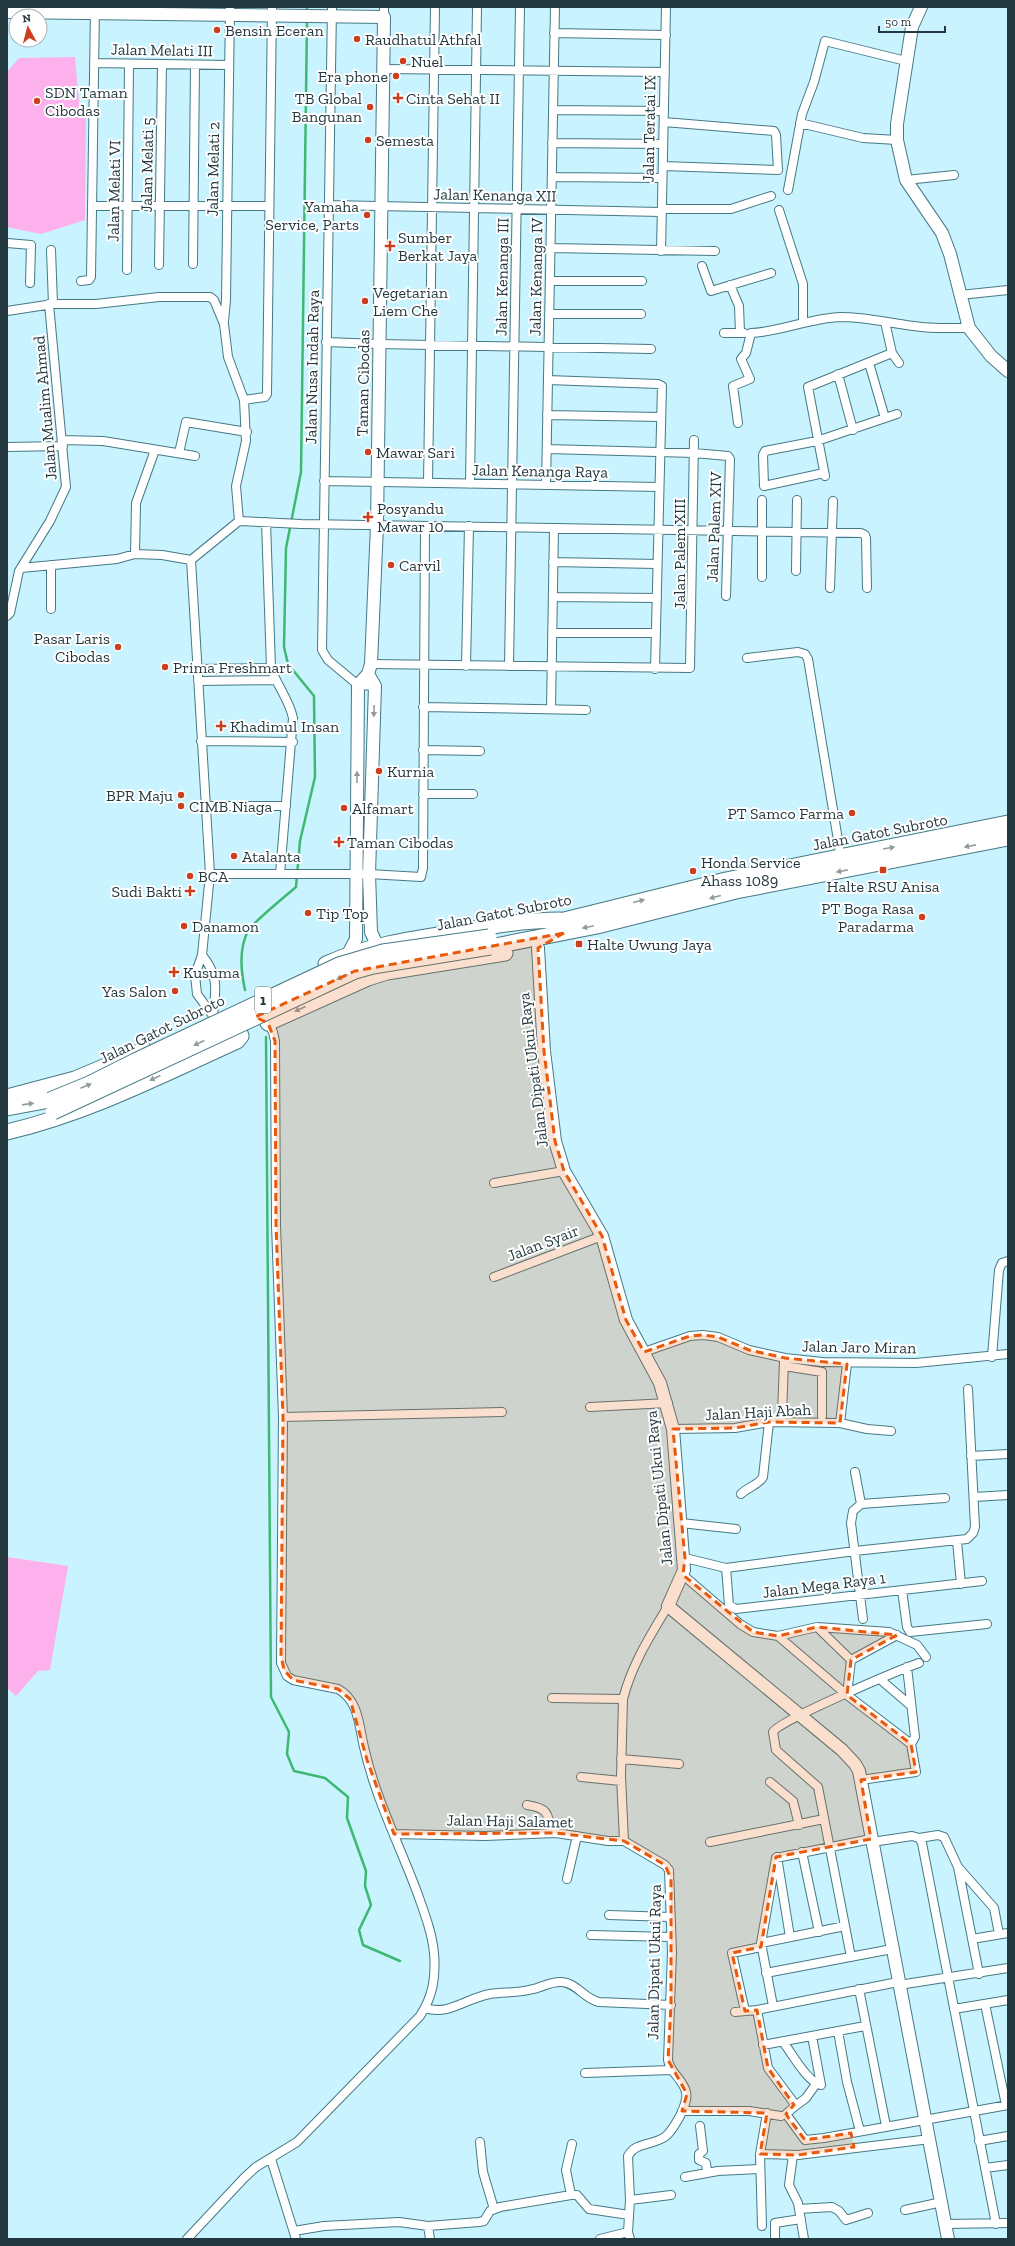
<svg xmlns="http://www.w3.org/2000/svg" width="1015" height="2246" font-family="'Zilla Slab',serif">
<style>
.green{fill:#fcb0ec}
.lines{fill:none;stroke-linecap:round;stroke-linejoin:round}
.stream{stroke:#3fb873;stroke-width:2.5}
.street-casing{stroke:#467985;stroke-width:10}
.secondary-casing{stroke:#467985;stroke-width:14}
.highway-casing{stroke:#467985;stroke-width:17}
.street{stroke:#fff;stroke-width:8}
.secondary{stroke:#fff;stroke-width:12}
.highway{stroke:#fff;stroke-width:15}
.highway-bridge-casing{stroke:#467985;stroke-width:17;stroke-linecap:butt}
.highway-bridge{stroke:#fff;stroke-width:15}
.oneway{fill:#929c9f}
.marked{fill:#e8590c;fill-opacity:0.2;stroke:#e8590c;stroke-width:3;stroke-dasharray:8 5;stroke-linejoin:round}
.poi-dot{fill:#ca401f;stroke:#fff;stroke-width:1.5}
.labels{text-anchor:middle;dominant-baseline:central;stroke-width:4;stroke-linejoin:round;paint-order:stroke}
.shield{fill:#fff;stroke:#667479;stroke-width:1}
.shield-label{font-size:15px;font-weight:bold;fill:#24393f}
.poi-label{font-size:16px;fill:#24393f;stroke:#fff;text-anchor:start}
.street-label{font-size:16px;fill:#24393f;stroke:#fff}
</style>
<rect width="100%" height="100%" fill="#c9f3fe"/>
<!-- green -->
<path class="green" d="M75 57 79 103 86 112 85 220 41 234 7 227V72L19 58Z
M7 1557 68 1566 50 1670 38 1671 16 1696 7 1688Z"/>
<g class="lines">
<!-- stream -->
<path class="stream" d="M307 13V7
M245 990C241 972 239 948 248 931 251 924 288 894 296 887L300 841 315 777 314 696 288 664 284 647 286 548 301 472 307 20
M266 1037 271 1697 289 1732 287 1754 294 1771 325 1778 348 1797 347 1818 366 1871 365 1886 371 1905 359 1930 363 1945 400 1961"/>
<!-- street casing -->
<g class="street-casing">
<path id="street" d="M332 7 322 650 328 660 358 685 375 686
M384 17V7
M554 33 666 35
M94 63 229 65
M383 69 665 72
M553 110 664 111
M800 123 863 138 897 140
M552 143 663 144
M663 166 778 170 776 135 774 131 664 122
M552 177 662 178
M906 180 954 175
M788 190 802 114 814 82 825 41 906 61
M329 205 661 212
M92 206H269
M662 209H731L771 196
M779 210 803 284V321
M7 243 31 245 30 283
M550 248 715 251
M51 250 53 304
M661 251 666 7
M193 264 195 65
M159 265 162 64
M702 266 711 291 771 273
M127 270 129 64
M81 281 89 280 91 277 95 7
M550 281H642
M730 285 739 306 740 333
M960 295 1008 290
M7 311 53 304H96L159 297H210L214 300 224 324 228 357 244 400 246 441 236 486 239 521 191 560 210 874 202 955 195 975 197 994 219 1024
M549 314H641
M224 321 226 300 230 7
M885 322 892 353 899 363
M724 333H744
M326 342 379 344 651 349
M869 363 885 418
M838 374 853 430
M548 380 658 384 662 386 655 669
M244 400 265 397 267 394 272 7
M547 415 661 417
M738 423 733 386 750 379 741 359 746 353 751 333C781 332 809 318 841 317 866 317 889 323 914 326 932 329 950 328 969 328
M62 440 103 441 195 456
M7 447 63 446
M547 449 694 453 728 456 730 459 726 596
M179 453 186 422 247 432
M824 473 764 486 763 455 765 451 817 441 897 414
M825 476 808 387 892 353
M324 481 659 487
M428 483 435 7
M470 484 477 7
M546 485 555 7
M762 500V577
M239 521 301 524 861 533 865 535 866 538 867 588
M266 522 271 668C277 686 289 699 293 718L280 874
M135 554 136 503 155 450
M553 562 657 564
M51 565V609
M21 568 117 559 135 554 162 555 191 560
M796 571 797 500
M830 588 833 501
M553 597 657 598
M7 616 10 613 19 571 50 521 66 487 49 304
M552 633H656
M747 658 798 652 805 654 808 659 841 858
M371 664 690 668 694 440
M466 666 469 526
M509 666 520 7
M197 669 271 668
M198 681 275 680
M423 707 586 710
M551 709 554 528
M201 741 293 742
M423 750 480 751
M423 794H473
M205 806H286
M210 874H369L421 877 423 868 425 526
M202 955C219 976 216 990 213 1015
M494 1183 564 1171
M494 1277 602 1236
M644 1352 690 1336 703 1335 718 1337 749 1350 785 1358 822 1362 916 1363 1008 1354
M992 1357 999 1270 1002 1263 1008 1261
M784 1366 822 1372V1416
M590 1407 668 1403
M782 1415 784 1361
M283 1417 502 1412
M840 1423 847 1364
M673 1429 735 1428 769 1422 840 1423 867 1429 891 1431
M971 1456 1008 1454
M855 1472 861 1504
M741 1494C747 1487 758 1486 763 1477L769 1422
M974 1497 1008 1495
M681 1523 736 1529
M957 1541 961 1584
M685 1558 726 1568 855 1551 967 1539 973 1533 975 1527 968 1389
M726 1568 729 1605 736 1609 982 1581
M683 1575 740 1624 753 1632 778 1636 817 1627 889 1632 917 1645 926 1657
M902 1590 907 1627 910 1632 987 1624
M863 1619 851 1523 853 1511 861 1504 945 1498
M817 1627 851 1660 897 1635
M778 1636 847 1695 911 1744 916 1772 861 1780
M907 1667 915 1737 911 1744
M881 1680 910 1705
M847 1695 851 1660
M552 1698 623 1699
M621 1759 679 1764
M581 1777 621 1781
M770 1782 793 1801 799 1825
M527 1805C548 1808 548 1813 551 1833
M394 1834 485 1836 556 1833 608 1841H624
M919 1838 938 1835 944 1837 958 1867 994 1908 999 1934
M710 1842 824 1819
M872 1842 912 1836 919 1838 922 1843 996 2224
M802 1852 819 1932
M777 1857 790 1937
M958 1867 979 1974
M567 1879 577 1836
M609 1915 670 1917
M591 1935 671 1937
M972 1939 1008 1933
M761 1943 845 1926
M851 1957 818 1787 776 1750 773 1732C778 1721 899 1670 919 1663
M766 1973 892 1949
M899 1985 1008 1968
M859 1989 886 2126
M985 2004 1006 2105
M773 2006 761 1943 776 1858 871 1839
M425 2008C449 2016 466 1998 490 1994 504 1992 519 1993 533 1989 543 1987 551 1981 562 1982 577 1983 584 1999 599 2002L671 2005
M954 2009 1008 2000
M757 2010 768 2068 794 2103V2107L786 2114 805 2140 824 2138 1008 2105
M745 2011 732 1953 761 1947
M735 2012 757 2010 898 1982
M838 2031 847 2082 860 2131
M783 2042C792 2053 807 2082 821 2085L812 2036
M763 2045 865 2026
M585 2073 671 2070
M794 2107 806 2098 816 2084
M682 2111H749L781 2116
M700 2126 703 2151 699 2154V2160L706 2163 707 2172
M979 2141 1008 2136
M480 2142 483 2172 494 2209
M760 2154 767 2113
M793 2155 789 2185 798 2203 804 2239
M271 2159 296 2239
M985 2168 1008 2165
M685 2177 718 2171 759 2169
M571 2195 566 2170 572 2144
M630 2200 671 2195
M799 2209 832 2207 839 2211 846 2220 868 2213
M905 2210 942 2202
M946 2224 1008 2223
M428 2226 430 2239
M762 2226 760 2154 798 2155 930 2139
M294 2231 324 2226 399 2222 428 2226 479 2222 484 2221 490 2211 500 2207 571 2195H577L589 2209 629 2215
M187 2239 244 2178 256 2167 297 2142 420 2016C433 1996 436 1977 434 1953 432 1932 424 1912 417 1892 399 1844 375 1797 364 1747 359 1727 359 1700 338 1689L293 1680 287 1676 281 1663 283 1417 276 1225 275 1041 273 1032 268 1023 265 1022
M600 2239 628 2232
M630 2239 628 2232 630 2200 628 2156C636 2141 654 2146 666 2136 672 2131 676 2123 680 2116 683 2109 688 2100 686 2092 683 2079 670 2073 668 2060L672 1952 669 1870 665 1865 624 1841 621 1776 623 1699C632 1664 650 1636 668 1606
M775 2239V2223L801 2219"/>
</g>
<!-- secondary casing -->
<g class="secondary-casing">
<path id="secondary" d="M921 7 912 27 897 124V140L906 180 942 233 950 254 969 328 991 356 1008 371
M7 12 384 17 377 525 371 664 368 674 358 685 356 939 348 954
M368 674 375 686 369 874 371 932 377 945
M538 948 544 1051 555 1141 564 1171 602 1236 626 1320 660 1383 673 1429 684 1570 668 1606 842 1750 855 1764 859 1771 948 2239"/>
</g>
<!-- highway casing -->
<g class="highway-casing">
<path id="highway" d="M552 923 726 880 1008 823
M490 947 597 926 736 891 1008 838
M326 964C369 945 411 939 457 932 491 926 525 920 560 920
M268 1023 368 978 387 972 505 953
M7 1097 75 1079 144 1050
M7 1108 50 1100
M7 1132C88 1113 162 1075 237 1041L241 1036 237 1024"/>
</g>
<!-- street -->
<use href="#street" class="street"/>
<!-- secondary -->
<use href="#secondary" class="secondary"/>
<!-- highway -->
<use href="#highway" class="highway"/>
<!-- highway-bridge casing -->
<g class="highway-bridge-casing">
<path id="highway-bridge" d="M50 1100 89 1084 135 1061 339 965 383 952 489 937
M53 1112 355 971 373 966 490 947"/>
</g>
<!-- highway-bridge -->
<use href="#highway-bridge" class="highway-bridge"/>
</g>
<!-- one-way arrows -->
<defs><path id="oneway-solid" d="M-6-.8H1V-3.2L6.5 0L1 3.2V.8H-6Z"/></defs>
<g class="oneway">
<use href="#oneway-solid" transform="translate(374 711) rotate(92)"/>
<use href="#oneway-solid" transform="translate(357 777) rotate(-90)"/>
<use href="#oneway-solid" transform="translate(970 846) rotate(169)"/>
<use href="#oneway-solid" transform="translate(889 848) rotate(-10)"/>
<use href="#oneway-solid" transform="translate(842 871) rotate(169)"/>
<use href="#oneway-solid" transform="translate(715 897) rotate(165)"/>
<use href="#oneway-solid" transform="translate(639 901) rotate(-14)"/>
<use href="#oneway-solid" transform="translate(588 927) rotate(168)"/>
<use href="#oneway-solid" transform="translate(342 977) rotate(156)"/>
<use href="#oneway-solid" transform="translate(300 1009) rotate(156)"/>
<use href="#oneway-solid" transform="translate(199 1043) rotate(155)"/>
<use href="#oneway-solid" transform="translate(155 1078) rotate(155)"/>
<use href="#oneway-solid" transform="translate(86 1086) rotate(-23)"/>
<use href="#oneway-solid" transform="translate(28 1104) rotate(-8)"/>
</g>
<!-- marked area -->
<path class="marked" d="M564 933 538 948 544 1051 555 1141 564 1171 602 1236 626 1320 644 1352 690 1336 703 1335 718 1337 749 1350 785 1358 847 1364 840 1423 769 1422 735 1428 673 1429 685 1558 683 1575 753 1632 778 1636 817 1627 897 1635 851 1660 847 1695 911 1744 916 1772 861 1780 871 1839 776 1857 761 1947 732 1953 745 2011 757 2010 768 2068 794 2105 786 2114 790 2120 805 2140 851 2133 854 2147 798 2155 760 2154 767 2113 682 2111 687 2094 668 2060 671 2005V1879L665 1865 624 1841 556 1833 394 1834 367 1760 350 1699 338 1689 293 1680 284 1670 281 1655 283 1417 276 1225 275 1041 268 1023 255 1017 355 971Z"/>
<!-- markers -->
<g class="poi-dot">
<circle cx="217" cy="30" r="4"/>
<circle cx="357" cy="39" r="4"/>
<circle cx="403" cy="61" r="4"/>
<circle cx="396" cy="76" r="4"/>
<path d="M396 92h4v4h4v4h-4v4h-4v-4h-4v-4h4z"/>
<circle cx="37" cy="101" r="4"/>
<circle cx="370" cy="107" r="4"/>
<circle cx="368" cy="140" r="4"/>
<circle cx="367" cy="215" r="4"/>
<path d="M388 240h4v4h4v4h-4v4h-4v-4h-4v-4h4z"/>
<circle cx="365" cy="301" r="4"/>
<circle cx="368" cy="452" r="4"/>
<path d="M366 511h4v4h4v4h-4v4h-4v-4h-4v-4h4z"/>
<circle cx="391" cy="565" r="4"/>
<circle cx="118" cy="647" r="4"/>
<circle cx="165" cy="667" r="4"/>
<path d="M219 720h4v4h4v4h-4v4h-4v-4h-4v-4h4z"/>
<circle cx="379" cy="771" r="4"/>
<circle cx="181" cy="795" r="4"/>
<circle cx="181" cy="806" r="4"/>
<circle cx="344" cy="808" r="4"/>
<circle cx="852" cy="813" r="4"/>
<path d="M337 836h4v4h4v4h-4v4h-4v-4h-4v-4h4z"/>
<circle cx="234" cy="856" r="4"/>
<rect x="879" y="866" width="8" height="8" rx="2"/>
<circle cx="693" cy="871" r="4"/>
<circle cx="190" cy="876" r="4"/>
<path d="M188 885h4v4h4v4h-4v4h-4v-4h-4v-4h4z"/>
<circle cx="308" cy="913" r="4"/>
<circle cx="922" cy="917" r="4"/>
<circle cx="184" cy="926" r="4"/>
<rect x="575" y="940" width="8" height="8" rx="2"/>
<path d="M172 966h4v4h4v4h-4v4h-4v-4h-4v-4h4z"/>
<circle cx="175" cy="991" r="4"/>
</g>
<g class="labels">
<!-- shield labels -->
<rect class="shield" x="255" y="987" width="16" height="26" rx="3"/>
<g class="shield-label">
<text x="263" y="1000">1</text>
</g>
<!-- poi labels -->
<g class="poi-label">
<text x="225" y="30">Bensin Eceran</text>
<text x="365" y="39">Raudhatul Athfal</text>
<text x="411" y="61">Nuel</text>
<text x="388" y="76" text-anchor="end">Era phone</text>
<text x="45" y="92">SDN Taman<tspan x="45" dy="18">Cibodas</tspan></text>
<text x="362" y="98" text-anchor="end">TB Global<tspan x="362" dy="18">Bangunan</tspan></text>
<text x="406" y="98">Cinta Sehat II</text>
<text x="376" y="140">Semesta</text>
<text x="359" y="206" text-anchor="end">Yamaha<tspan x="359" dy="18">Service, Parts</tspan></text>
<text x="398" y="237">Sumber<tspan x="398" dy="18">Berkat Jaya</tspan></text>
<text x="373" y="292">Vegetarian<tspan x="373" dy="18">Liem Che</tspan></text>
<text x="376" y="452">Mawar Sari</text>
<text x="377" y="508">Posyandu<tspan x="377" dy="18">Mawar 10</tspan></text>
<text x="399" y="565">Carvil</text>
<text x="110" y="638" text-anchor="end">Pasar Laris<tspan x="110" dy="18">Cibodas</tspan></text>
<text x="173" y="667">Prima Freshmart</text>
<text x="230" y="726">Khadimul Insan</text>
<text x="387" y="771">Kurnia</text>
<text x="173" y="795" text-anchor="end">BPR Maju</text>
<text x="189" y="806">CIMB Niaga</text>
<text x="352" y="808">Alfamart</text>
<text x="844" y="813" text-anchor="end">PT Samco Farma</text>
<text x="347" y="842">Taman Cibodas</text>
<text x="242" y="856">Atalanta</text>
<text x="701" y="862">Honda Service<tspan x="701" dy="18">Ahass 1089</tspan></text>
<text x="198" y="876">BCA</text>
<text x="883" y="886" text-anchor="middle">Halte RSU Anisa</text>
<text x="182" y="891" text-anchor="end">Sudi Bakti</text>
<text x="914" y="908" text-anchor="end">PT Boga Rasa<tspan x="914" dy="18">Paradarma</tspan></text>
<text x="316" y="913">Tip Top</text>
<text x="192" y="926">Danamon</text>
<text x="587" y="944">Halte Uwung Jaya</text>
<text x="183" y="972">Kusuma</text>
<text x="167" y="991" text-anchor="end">Yas Salon</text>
</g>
<!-- street labels -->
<g class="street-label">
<text transform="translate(162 50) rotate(1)">Jalan Melati III</text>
<text transform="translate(649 129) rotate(-89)">Jalan Teratai IX</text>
<text transform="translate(147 165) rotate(-89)">Jalan Melati 5</text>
<text transform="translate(213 169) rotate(-89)">Jalan Melati 2</text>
<text transform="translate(114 191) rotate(-89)">Jalan Melati VI</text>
<text transform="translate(495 195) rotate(1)">Jalan Kenanga XII</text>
<text transform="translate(502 277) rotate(-89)">Jalan Kenanga III</text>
<text transform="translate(536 277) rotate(-89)">Jalan Kenanga IV</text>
<text transform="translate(312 367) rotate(-89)">Jalan Nusa Indah Raya</text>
<text transform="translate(363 383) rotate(-89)">Taman Cibodas</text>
<text transform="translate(45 408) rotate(-95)">Jalan Mualim Ahmad</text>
<text transform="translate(540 471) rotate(1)">Jalan Kenanga Raya</text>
<text transform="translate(714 527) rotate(-88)">Jalan Palem XIV</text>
<text transform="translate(679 554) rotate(-90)">Jalan Palem XIII</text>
<text transform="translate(880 832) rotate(-11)">Jalan Gatot Subroto</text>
<text transform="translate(504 912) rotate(-11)">Jalan Gatot Subroto</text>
<text transform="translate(162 1029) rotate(-26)">Jalan Gatot Subroto</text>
<text transform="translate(533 1070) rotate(-97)">Jalan Dipati Ukui Raya</text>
<text transform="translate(543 1243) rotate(-21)">Jalan Syair</text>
<text transform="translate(859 1347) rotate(1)">Jalan Jaro Miran</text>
<text transform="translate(758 1412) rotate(-3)">Jalan Haji Abah</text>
<text transform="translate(659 1488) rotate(-96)">Jalan Dipati Ukui Raya</text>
<text transform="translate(824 1585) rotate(-7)">Jalan Mega Raya 1</text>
<text transform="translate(510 1821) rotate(1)">Jalan Haji Salamet</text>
<text transform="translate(654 1962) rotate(-89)">Jalan Dipati Ukui Raya</text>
</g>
</g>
<!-- border -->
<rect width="1015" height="2246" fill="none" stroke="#24393f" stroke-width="16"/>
<!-- north arrow -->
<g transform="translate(28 28) rotate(353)"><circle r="19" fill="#ffffff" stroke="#a7b0b2"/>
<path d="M0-3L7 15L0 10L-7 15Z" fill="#ca401f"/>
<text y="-6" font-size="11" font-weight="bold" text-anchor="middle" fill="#24393f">N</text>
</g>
<!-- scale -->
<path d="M879 26v6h66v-6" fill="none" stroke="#24393f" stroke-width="2"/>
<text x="885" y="26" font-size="12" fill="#24393f" stroke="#ffffff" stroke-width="3" paint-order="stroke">50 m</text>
</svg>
